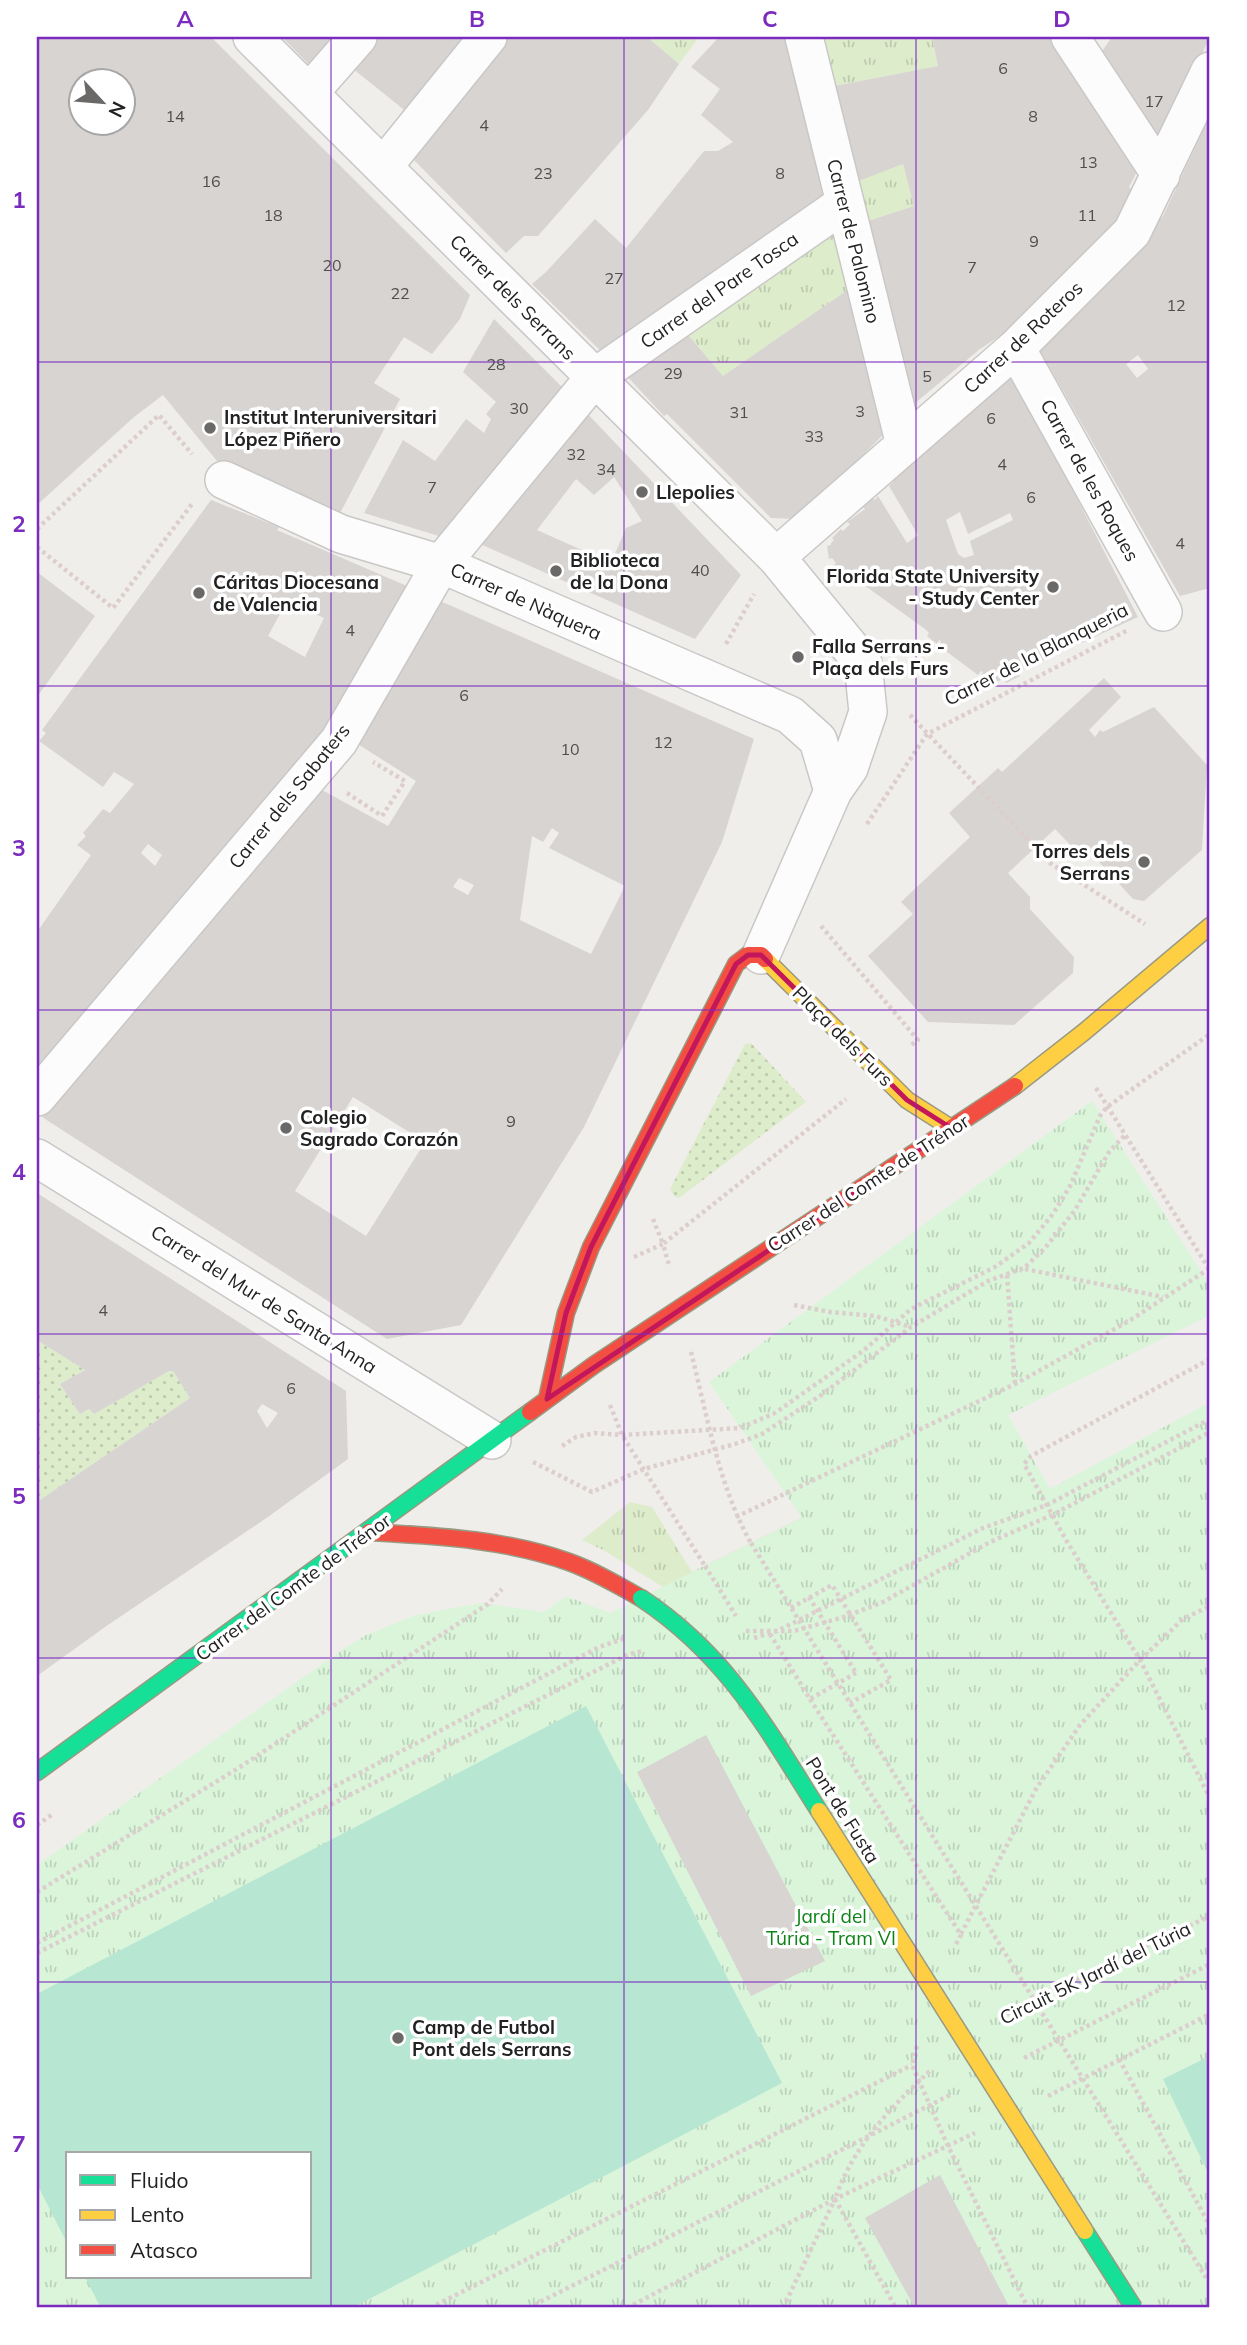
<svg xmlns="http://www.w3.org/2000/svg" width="1247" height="2345" font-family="Mulish,sans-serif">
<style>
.grass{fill:url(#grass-tufts)}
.park{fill:url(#park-tufts);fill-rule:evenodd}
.garden{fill:url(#garden-dots)}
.pitch{fill:#b7e6d2}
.building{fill:#d7d4d2;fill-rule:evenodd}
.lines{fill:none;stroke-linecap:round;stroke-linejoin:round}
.street-casing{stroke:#c9c8c7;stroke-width:40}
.fast-casing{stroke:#999a82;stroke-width:19}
.slow-casing{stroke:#999a82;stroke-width:19}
.jam-casing{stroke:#999a82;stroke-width:19}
.path{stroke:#dccecd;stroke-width:4.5;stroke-dasharray:3.5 3.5;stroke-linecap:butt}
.street{stroke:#fdfcfc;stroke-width:37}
.fast{stroke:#16e098;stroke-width:16}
.slow{stroke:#ffcf43;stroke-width:16}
.jam{stroke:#f24e42;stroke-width:16}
.fast-bridge-casing{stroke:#999a82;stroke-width:19;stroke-linecap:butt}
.slow-bridge-casing{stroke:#999a82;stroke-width:19;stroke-linecap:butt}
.path-bridge{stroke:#dccecd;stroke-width:4.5;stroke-dasharray:3.5 3.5;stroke-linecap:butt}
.fast-bridge{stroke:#16e098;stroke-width:16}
.slow-bridge{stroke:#ffcf43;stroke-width:16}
.marked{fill:none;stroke:#c2185b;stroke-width:5;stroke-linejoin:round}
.grid{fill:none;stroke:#7b2cbf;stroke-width:2;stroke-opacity:0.55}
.poi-dot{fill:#6a6968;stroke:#fff;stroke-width:2.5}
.labels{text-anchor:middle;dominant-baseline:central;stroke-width:7;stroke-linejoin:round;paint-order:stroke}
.number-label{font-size:16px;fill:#4f4e4e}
.street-label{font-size:19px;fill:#222;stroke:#fff}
.poi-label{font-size:19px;font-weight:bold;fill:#222;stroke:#fff;text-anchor:start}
.park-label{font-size:19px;fill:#0c8416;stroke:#fff}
.neatline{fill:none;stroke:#7b2cbf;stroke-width:2.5}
.grid-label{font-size:23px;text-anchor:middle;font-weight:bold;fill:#7b2cbf}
</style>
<defs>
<pattern id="grass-tufts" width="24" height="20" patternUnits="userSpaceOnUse" patternTransform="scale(1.75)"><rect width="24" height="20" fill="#ddeccb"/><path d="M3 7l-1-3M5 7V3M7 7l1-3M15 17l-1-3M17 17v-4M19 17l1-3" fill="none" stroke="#bdcaae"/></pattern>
<pattern id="park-tufts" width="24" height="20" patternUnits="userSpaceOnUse" patternTransform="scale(1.75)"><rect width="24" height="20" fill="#daf5da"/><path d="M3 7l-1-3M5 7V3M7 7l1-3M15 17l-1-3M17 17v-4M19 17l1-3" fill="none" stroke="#bbd2bb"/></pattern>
<pattern id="garden-dots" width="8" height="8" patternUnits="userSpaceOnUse" patternTransform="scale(1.75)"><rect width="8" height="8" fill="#ddeccb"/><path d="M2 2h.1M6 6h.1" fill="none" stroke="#bdcaae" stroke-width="1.8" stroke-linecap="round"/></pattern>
</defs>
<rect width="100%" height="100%" fill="#f0eeeb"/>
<!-- grass -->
<path class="grass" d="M647 37H699L679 64Z
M813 37H932L938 66 824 88Z
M903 164 914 206 862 223 852 183Z
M833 219 855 285 723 376 683 329Z
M938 1450 974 1514 568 1635 663 1587 603 1550 582 1540 630 1502 652 1507 692 1572Z"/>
<!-- park -->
<path class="park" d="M1092 1101 1210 1286V1315L1008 1415 1050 1489 1210 1402V2308H37V1865L345 1648 366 1635 416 1615 481 1603 544 1612 566 1596 610 1613 802 1518 709 1382ZM68 2154H310V2277H68Z"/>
<!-- garden -->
<path class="garden" d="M751 1043 806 1102 679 1198 674 1196 670 1189 745 1044Z
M37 1340 85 1370 60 1384 80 1414 89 1409 94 1414 169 1371H173L190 1398 37 1502Z"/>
<!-- pitch -->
<path class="pitch" d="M586 1706 782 2083 352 2308H101L85 2277H310V2154H68V2245L37 2184V1994Z
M1210 2056V2177L1163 2079Z"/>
<!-- building -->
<path class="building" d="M37 37H211L470 295 460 319 432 354 404 337 374 383 400 399 337 519 217 461 163 395 134 417 37 505ZM80 80H122V122H80Z
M282 37H353L318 74Z
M378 37H469L408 113 352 68Z
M505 37H647L679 64 648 110 538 236H524L506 253 410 156Z
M719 37H792L831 195 609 359 532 284 546 272 595 219 626 248 704 151H718L733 142 701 115 720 89 691 67Z
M932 37H1057L1141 164 1129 187 1137 196 1117 236 1020 323 980 349 914 404 862 223 914 206 903 164 848 185 824 88 938 66Z
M1112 37H1210L1157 148 1099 55Z
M1210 116V588L1180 596 1037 345 1163 216ZM1138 355 1148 369 1137 378 1126 364Z
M855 285 891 427 799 519 771 518 667 414 664 416 622 371 683 329 723 376Z
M494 319 563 388 445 538 364 513 403 440 435 461 466 419 484 433 491 419 486 414 496 402 463 372Z
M1010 369 1138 617 1018 672 1020 676 1006 683 1004 678 997 682 994 680 992 684 980 676 983 672 981 671 978 675 939 646 941 641 939 640 937 644 927 636 929 633 925 629 857 580 856 582 833 566 836 563 832 558 829 559 827 546 831 545V543L834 540 832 538 841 529 843 531 850 524 847 522 865 509 863 507 872 498 875 500 878 496 907 543 918 535 889 486 894 481 891 478 901 467 905 471 909 466 906 463ZM960 512 968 534 1010 513 1013 520 970 541 974 555 964 558 958 554 946 520Z
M582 408 741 575 695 639 478 543ZM614 477 642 521 626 528 611 563 537 530 576 479 594 495Z
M211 500 279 527 277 530 407 586 328 726 37 1071V932L91 855 77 845 86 836 83 833 103 809 110 813 134 784 114 772 103 787 39 741 46 733 42 730ZM287 601 324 618 305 657 268 636ZM148 844 162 855 155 866 141 853Z
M37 572 95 616 37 697Z
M438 600 754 739 722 842 584 1127 461 1325 387 1339 42 1117 321 785 322 790 388 826 416 781 353 741ZM552 828 559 833 549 848 625 886 591 954 520 920 532 836 543 842ZM459 878 474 885 468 895 453 887ZM353 1097 425 1142 366 1236 295 1191Z
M1104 678 1121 697 1089 730 1095 737 1100 730 1103 732 1154 707 1207 765 1202 850 1144 901 1133 899 1090 852 1076 851 1055 829 1008 873 1030 897V909L1074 957 1073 973 1014 1025 928 1022 868 956 913 914 901 902 970 837 949 813 998 768 1002 772Z
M37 1193 346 1391 348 1459 265 1519 105 1627 37 1676V1502L190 1398 173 1371H169L94 1414 89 1409 80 1414 60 1384 85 1370 37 1340ZM262 1404 278 1413 267 1428 257 1411Z
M706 1735 825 1961 751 1996 637 1772Z
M940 2175 1010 2308H915L865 2218Z"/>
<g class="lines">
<!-- street casing -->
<g class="street-casing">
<path id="street" d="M252 37 776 557 863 663 868 712 849 768 833 791 761 955
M804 37 905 445
M1070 37 1161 175
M309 93 358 37
M383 167 488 37
M1016 348 1163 612
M224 480 341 534 441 564 790 715 818 740 833 791
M776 557 1016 348 1132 232 1210 71
M37 1097 339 741 441 564 594 378 845 203
M37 1158 492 1440"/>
</g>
<!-- fast casing -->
<g class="fast-casing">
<path id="fast" d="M37 1772 530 1412"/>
</g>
<!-- slow casing -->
<g class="slow-casing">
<path id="slow" d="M765 959 907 1100 951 1128
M1015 1086 1084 1032 1210 926"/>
</g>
<!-- jam casing -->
<g class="jam-casing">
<path id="jam" d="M547 1399 566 1313 591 1247 736 964 748 955H761L765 959
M530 1412 594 1365 1015 1086
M369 1532C436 1536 505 1539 569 1562 594 1571 618 1585 641 1598"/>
</g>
<!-- path -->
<path class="path" d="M37 529 159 415 192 454
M37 547 113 608 192 504
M726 644 754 594
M910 715 1050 863 1145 924
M347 793 382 816 405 781 373 762
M867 824 927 734 1128 630
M821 926 918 1040 910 1046
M1096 1088 1209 1269
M653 1219 663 1244 846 1099
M634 1257 663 1244 669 1265
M1025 1269 1163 1297
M1007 1275 1015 1384
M794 1305 830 1312 875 1316 911 1327
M691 1352C707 1415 719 1487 751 1543
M1210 1359 1031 1456 1024 1464 1066 1540 1140 1660 1210 1798
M610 1405 622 1435 705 1566
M562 1446 576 1437 595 1433 622 1435 740 1428 775 1413 863 1351 911 1309 995 1267 1029 1243 1053 1214 1070 1186 1100 1116 1107 1107 1210 1034
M533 1462 592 1492 644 1469 735 1444 762 1434 820 1396 911 1327 988 1281 1024 1268 1045 1248 1075 1210 1109 1152 1125 1135
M736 1517 1015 1384 1129 1321 1210 1268
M746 1631H794L844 1617 883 1602 990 1542 1052 1515 1210 1432
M770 1634 810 1699 856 1673
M754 1638 777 1631 983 1528 1047 1505 1210 1419
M810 1699 961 1935 955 1946
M37 1825 53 1814
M37 1892 240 1767 488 1604 502 1589
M961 1934 1036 1789 1080 1725 1140 1660 1183 1619 1210 1606
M37 1943 599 1647 626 1638
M37 1953 629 1654 643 1651
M1001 2018 1016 2008 1210 1916
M917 2046 912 2065 948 2146 1028 2308
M1024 2058 1210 1964
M1119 2059 1210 2226
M1048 2096 1210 2014
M835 2199 896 2308
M430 2308 912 2065
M528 2308 950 2095
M627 2308 835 2199C853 2146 891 2107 932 2069
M783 2308 835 2199 975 2133"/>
<!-- street -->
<use href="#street" class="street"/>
<!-- fast -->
<use href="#fast" class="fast"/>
<!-- slow -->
<use href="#slow" class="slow"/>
<!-- jam -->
<use href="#jam" class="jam"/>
<!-- fast-bridge casing -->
<g class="fast-bridge-casing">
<path id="fast-bridge" d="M641 1598C727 1655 766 1727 819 1811
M1085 2231 1134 2308"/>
</g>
<!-- slow-bridge casing -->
<g class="slow-bridge-casing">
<path id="slow-bridge" d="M819 1811 1085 2231"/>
</g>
<!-- path-bridge -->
<path class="path-bridge" d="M751 1543 1210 2284
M705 1566 736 1616
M809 1597 856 1673
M791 1608 832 1585 891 1680 850 1703"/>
<!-- fast-bridge -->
<use href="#fast-bridge" class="fast-bridge"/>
<!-- slow-bridge -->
<use href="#slow-bridge" class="slow-bridge"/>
</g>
<!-- marked area -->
<path class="marked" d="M748 955H761L907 1100 951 1128 547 1399 566 1313 591 1247 736 964Z"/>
<!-- grid -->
<path class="grid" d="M331 37V2308M624 37V2308M916 37V2308M37 362H1210M37 686H1210M37 1010H1210M37 1334H1210M37 1658H1210M37 1982H1210"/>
<!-- markers -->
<g class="poi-dot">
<circle cx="210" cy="428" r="7"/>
<circle cx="642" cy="492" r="7"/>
<circle cx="556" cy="571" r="7"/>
<circle cx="1053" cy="587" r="7"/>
<circle cx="199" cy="593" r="7"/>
<circle cx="798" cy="657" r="7"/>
<circle cx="1144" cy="862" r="7"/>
<circle cx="286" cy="1128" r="7"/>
<circle cx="398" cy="2038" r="7"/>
</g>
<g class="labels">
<!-- number labels -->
<g class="number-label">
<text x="1003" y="68">6</text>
<text x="1154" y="101">17</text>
<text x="175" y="116">14</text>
<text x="1033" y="116">8</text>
<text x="484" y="125">4</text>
<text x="1088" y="162">13</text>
<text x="543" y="173">23</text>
<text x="780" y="173">8</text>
<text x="211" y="181">16</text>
<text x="273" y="215">18</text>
<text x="1087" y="215">11</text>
<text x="1034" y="241">9</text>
<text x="332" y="265">20</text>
<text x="972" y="267">7</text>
<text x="614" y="278">27</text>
<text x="400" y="293">22</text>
<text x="1176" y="305">12</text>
<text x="496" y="364">28</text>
<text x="673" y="373">29</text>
<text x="927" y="376">5</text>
<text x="519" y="408">30</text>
<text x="860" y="411">3</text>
<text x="739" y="412">31</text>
<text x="991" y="418">6</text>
<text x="814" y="436">33</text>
<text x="576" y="454">32</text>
<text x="1002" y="464">4</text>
<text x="606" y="469">34</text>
<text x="432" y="487">7</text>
<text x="1031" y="497">6</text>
<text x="1180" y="543">4</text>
<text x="700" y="570">40</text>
<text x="350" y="630">4</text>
<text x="464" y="695">6</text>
<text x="663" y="742">12</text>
<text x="570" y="749">10</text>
<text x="511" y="1121">9</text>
<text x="103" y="1310">4</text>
<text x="291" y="1388">6</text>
</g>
<!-- street labels -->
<g class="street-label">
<text transform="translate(854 241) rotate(76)">Carrer de Palomino</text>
<text transform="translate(719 290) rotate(-35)">Carrer del Pare Tosca</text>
<text transform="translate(513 297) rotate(45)">Carrer dels Serrans</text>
<text transform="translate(1023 337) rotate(-43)">Carrer de Roteros</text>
<text transform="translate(1090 480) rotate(61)">Carrer de les Roques</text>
<text transform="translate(526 601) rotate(24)">Carrer de Nàquera</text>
<text transform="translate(1036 654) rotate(-27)">Carrer de la Blanqueria</text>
<text transform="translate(289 796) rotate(-51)">Carrer dels Sabaters</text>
<text transform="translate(843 1036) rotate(45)">Plaça dels Furs</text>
<text transform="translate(868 1183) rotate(-33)">Carrer del Comte de Trénor</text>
<text transform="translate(264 1299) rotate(32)">Carrer del Mur de Santa Anna</text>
<text transform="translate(293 1587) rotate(-36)">Carrer del Comte de Trénor</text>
<text transform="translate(843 1810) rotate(58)">Pont de Fusta</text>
<text transform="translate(1095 1973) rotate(-26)">Circuit 5K Jardí del Túria</text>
</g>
<!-- poi labels -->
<g class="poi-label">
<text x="224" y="417">Institut Interuniversitari<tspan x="224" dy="22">López Piñero</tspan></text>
<text x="656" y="492">Llepolies</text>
<text x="570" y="560">Biblioteca<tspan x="570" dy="22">de la Dona</tspan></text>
<text x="1039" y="576" text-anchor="end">Florida State University<tspan x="1039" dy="22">- Study Center</tspan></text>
<text x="213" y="582">Cáritas Diocesana<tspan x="213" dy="22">de Valencia</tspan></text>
<text x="812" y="646">Falla Serrans -<tspan x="812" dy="22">Plaça dels Furs</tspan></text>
<text x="1130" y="851" text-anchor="end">Torres dels<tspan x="1130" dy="22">Serrans</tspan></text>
<text x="300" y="1117">Colegio<tspan x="300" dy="22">Sagrado Corazón</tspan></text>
<text x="412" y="2027">Camp de Futbol<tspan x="412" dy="22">Pont dels Serrans</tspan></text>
</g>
<!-- park labels -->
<g class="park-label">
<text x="831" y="1916">Jardí del<tspan x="831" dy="22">Túria - Tram VI</tspan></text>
</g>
</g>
<!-- border -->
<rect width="1247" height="2345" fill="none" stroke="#ffffff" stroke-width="77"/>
<!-- legend -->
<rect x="66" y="2152" width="245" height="126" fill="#ffffff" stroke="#a7a7a7" stroke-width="2"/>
<rect x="80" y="2175" width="35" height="10" fill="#16e098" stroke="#a7a7a7" stroke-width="2"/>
<text x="130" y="2188" font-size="21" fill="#222222">Fluido</text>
<rect x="80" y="2210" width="35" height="10" fill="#ffcf43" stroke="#a7a7a7" stroke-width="2"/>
<text x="130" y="2222" font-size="21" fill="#222222">Lento</text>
<rect x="80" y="2245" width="35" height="10" fill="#f24e42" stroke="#a7a7a7" stroke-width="2"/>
<text x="130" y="2258" font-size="21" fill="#222222">Atasco</text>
<!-- north arrow -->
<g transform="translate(102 102) rotate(116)"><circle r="33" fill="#ffffff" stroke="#a7a7a7" stroke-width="2"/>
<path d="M0-5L12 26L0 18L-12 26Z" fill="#6a6968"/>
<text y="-10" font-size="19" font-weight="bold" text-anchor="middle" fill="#222222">N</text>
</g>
<rect x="38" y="38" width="1170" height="2268" class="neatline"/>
<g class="grid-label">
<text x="185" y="27">A</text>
<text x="477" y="27">B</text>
<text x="770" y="27">C</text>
<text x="1062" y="27">D</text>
<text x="19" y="208">1</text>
<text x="19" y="532">2</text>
<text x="19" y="856">3</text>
<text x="19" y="1180">4</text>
<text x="19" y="1504">5</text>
<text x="19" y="1828">6</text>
<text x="19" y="2152">7</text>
</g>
</svg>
